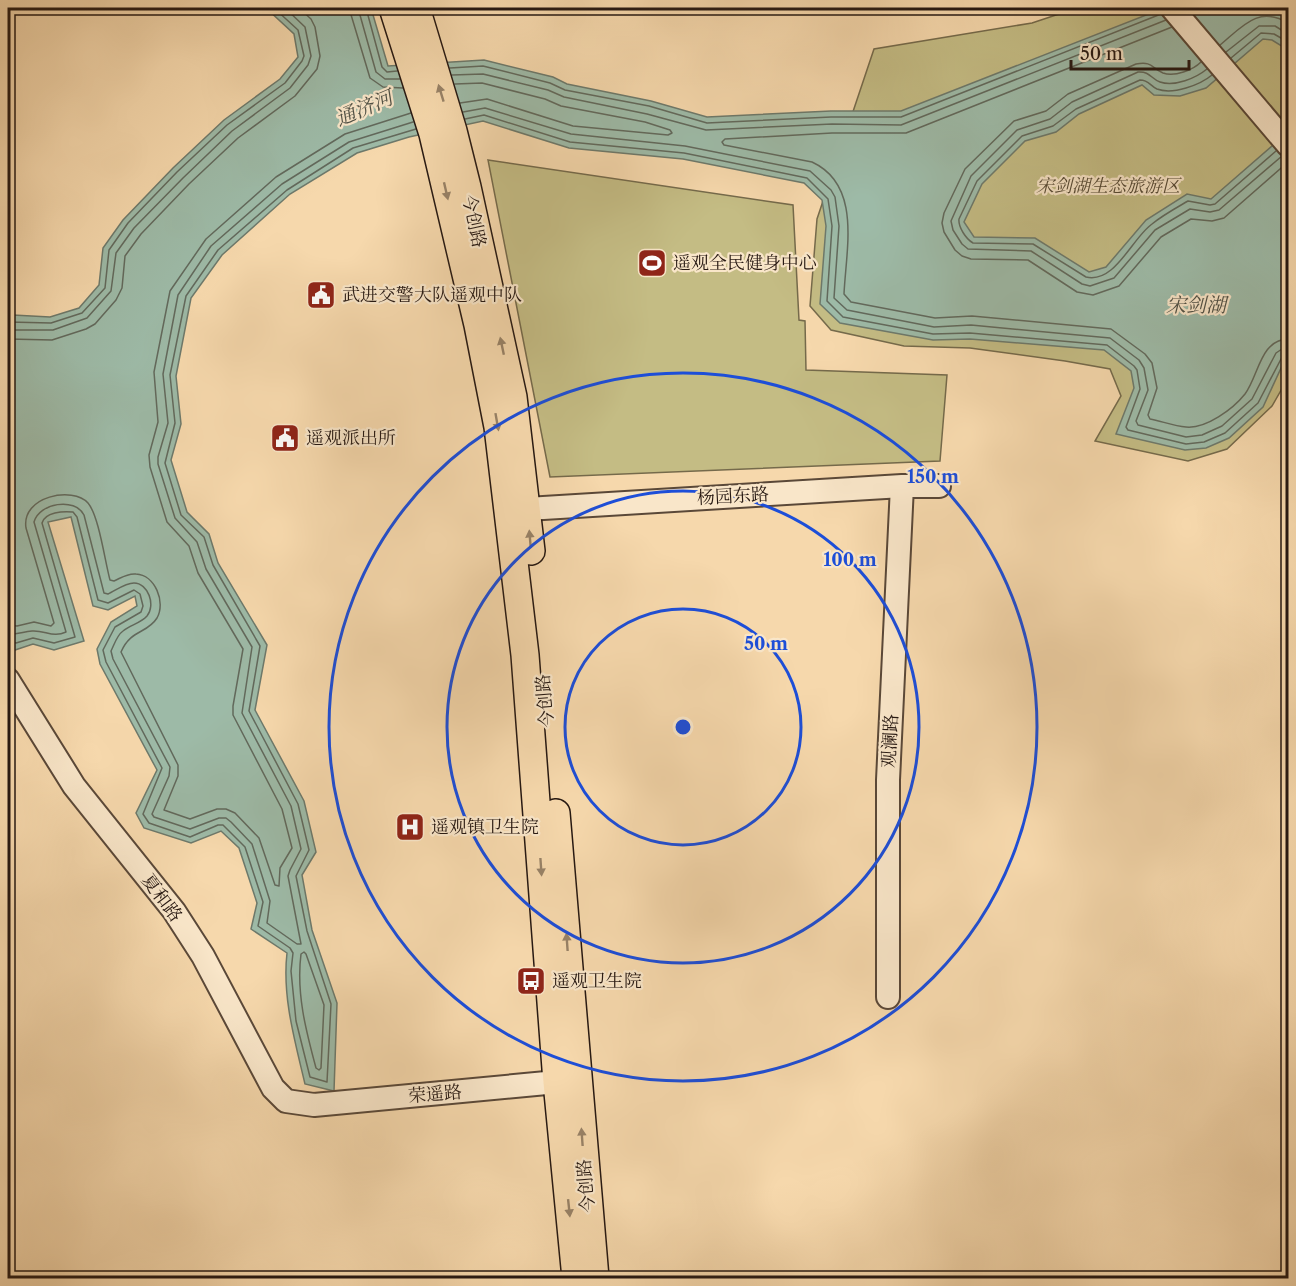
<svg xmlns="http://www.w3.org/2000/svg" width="1296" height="1286" font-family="'Libre Caslon Text','Noto Serif SC',serif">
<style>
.green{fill:#c4bc84;stroke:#756a4b;stroke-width:1.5}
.water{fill:#9dbaa7;stroke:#6d796b;stroke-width:1.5}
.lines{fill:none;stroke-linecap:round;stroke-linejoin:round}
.shore{stroke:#62695c;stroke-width:1.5}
.minor-casing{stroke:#5a4838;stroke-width:26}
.major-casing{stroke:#261812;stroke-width:30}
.minor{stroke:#f9e6c9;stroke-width:22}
.major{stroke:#f6d8ac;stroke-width:27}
.oneway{fill:#988267}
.ring{fill:none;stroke:#1d4ed8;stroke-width:3}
.labels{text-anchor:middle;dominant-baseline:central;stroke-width:4.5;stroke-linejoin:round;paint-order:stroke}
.park-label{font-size:18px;font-style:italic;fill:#554934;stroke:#f9e6c9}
.street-label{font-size:18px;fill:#261812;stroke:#f9e6c9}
.poi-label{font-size:18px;fill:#261812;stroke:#f9e6c9;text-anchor:start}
.water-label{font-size:20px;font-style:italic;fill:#505146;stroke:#f9e6c9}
.centre{fill:#1d4ed8;stroke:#f9e6c9;stroke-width:3}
.ring-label{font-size:18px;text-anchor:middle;font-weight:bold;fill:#1d4ed8;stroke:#f9e6c9;stroke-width:4.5;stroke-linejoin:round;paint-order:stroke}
</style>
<rect width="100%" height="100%" fill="#f6d8ac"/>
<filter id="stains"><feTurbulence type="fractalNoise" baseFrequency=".00333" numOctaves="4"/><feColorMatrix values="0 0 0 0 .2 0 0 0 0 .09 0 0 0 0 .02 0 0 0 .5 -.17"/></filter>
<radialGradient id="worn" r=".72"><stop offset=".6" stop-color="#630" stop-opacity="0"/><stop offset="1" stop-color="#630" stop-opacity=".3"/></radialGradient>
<!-- green -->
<path class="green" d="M1077 8H1288V378L1272 406 1227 449 1188 461 1095 441 1121 396 1110 369 1065 361 970 348 904 346 831 330 810 306 817 219 874 49 1032 23Z
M488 160 793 205 799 320 805 321 806 370 947 375 940 461 550 477Z"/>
<!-- water -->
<path class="water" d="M266 8H371L388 66 484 60 553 77 567 84 651 101 707 117 831 111H901L1164 8H1288V50L1272 40 1263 39 1206 88 1180 96 1154 95 1142 85 1079 114 1056 132 1025 141 982 184 964 222 974 237 1035 238 1089 272 1106 267 1146 220 1187 194 1211 199 1288 132V353L1263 407 1229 438 1206 448 1185 450 1116 434 1134 388 1131 371 1104 350 970 339 933 340 840 323 820 304 826 226 822 200 804 183 683 159 569 148 483 121 409 137 357 153 290 194 222 255 191 298 176 376 181 424 171 460 187 512 209 534 218 563 267 645 255 710 304 801 316 852 302 875 312 930 337 1003 334 1091 305 1084C295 1041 282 997 287 953L251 929 257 903 239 848 221 831 191 843 144 828 136 813 157 770 100 664 97 649 111 622 137 606 135 596 108 610 93 606 71 517 48 522 84 641 54 650 33 644 12 651 8 643V317L13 315 50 317 79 308 99 285 103 248 123 220 173 168 224 120 280 79 298 57 294 34Z"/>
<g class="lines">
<!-- shore -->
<path class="shore" d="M349 8 370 78 383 87 403 88
M358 8 376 72 385 79H400
M366 8 382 67 387 72 397 71
M1172 27 906 133H832L725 139 722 142 724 145 812 162C862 185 846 249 844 294L851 302 935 318 972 316 1111 329 1145 354 1152 363 1157 388 1148 415 1150 419C1161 421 1174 426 1186 427 1206 429 1233 409 1245 394 1259 375 1260 340 1288 339
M1220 45C1242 27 1258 5 1288 23
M1226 52 1259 26H1275L1288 34
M1231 58 1261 33 1274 34 1288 42
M1201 62C1193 70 1175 77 1163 73 1151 68 1153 61 1136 64L1068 94 1046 111 1014 121 965 169 944 213 942 223 944 232 955 250 962 256 971 259 1028 260 1077 292 1093 295 1119 286 1161 237 1191 219 1212 221 1224 218 1288 162
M450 68 483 66 550 83 565 90 649 106 707 123 831 117H901L1161 14
M1207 69C1196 78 1175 87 1160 82 1151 79 1150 71 1138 72L1072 102 1050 119 1017 130 971 176 951 221 953 230 962 244 968 249 1031 251 1082 284 1090 286 1114 278 1155 230 1190 209 1210 212 1219 210 1282 156
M452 75 483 74 548 90 564 97 647 114 706 130 832 124 901 125 1166 20
M1212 75C1200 85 1173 95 1157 89 1150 86 1149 80 1140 80L1076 109 1053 126 1022 136 977 181 959 219C958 227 966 239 973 243L1033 244 1086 277C1115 284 1132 238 1152 224 1163 215 1176 208 1188 201L1210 205 1215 204 1276 151
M455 84 482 83 545 99 561 106 645 122 670 130 672 133 668 135 573 126 487 99 460 103
M463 112 485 108 571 134 685 146 810 171 831 190 835 197 839 226 834 298 847 310 934 327 971 325 1110 338 1139 360 1144 368 1148 390 1136 421 1138 425 1186 437 1202 435 1222 426 1252 399 1276 353 1282 349 1288 348
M465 119 484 115 570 142 684 153 807 178 828 199 832 226 827 301 843 317 933 334 970 333 1107 345 1134 366 1137 370 1140 389 1126 427 1128 430 1186 444 1204 442 1225 433 1258 403 1281 359 1288 356
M8 322 51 323 82 313 105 288 109 250 128 223 177 172 227 125 285 83 302 61 304 56 298 30 274 8
M8 330H53L87 318 111 291 116 253 134 228 183 178 232 131 290 88 308 65 311 56 305 27 285 8
M8 339 52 340 86 329 95 324 116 300 122 288 125 256 141 234 189 184 238 138 295 96 317 69 320 56 315 27 311 19 299 8
M8 625 17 626 34 622 51 626 54 623 26 528C21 496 73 486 88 503 99 516 105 562 110 580L114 581C121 578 127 573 136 574 155 575 166 602 157 618 147 634 131 629 121 652L178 765V776L164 810 190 819 217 809H226L235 813 259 838 275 885 279 886 280 868 292 848 282 809 233 715V706L243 649 198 573 189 546 167 522 150 467 149 455 158 422 154 372 170 291 206 239 276 177 345 134 411 113
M8 634C20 634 22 632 32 631 45 630 53 638 66 632L34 522C39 503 75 497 84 515L104 593 108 594C115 591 125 583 134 583 148 583 156 605 147 616 141 623 130 625 123 631 117 635 114 645 111 651L113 659 170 767 169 776 152 814 154 817 190 829 219 818H226L231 822 252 844 270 901 267 923 297 944H301L288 876 290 870 301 849 291 806 242 713 252 647 206 569 197 542 175 518 158 464V457L168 423 163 374 178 295 211 246 282 184 349 142 413 122
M8 641 16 643 33 638 54 643 75 637 42 523C45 512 63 511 73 512L77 517 98 600 108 603 134 590 140 594 143 606 141 612 115 627 103 650 106 662 162 768 143 814 149 823 190 837 218 825H223L245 847 263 902 258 926 290 948 293 953 291 971 296 1021 310 1077 327 1082 331 1004 307 931 296 876 309 850 298 804 249 711 260 646 213 565 204 537 181 515 165 463 175 423 170 375 186 296 218 250 287 190 353 148 416 129
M304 952 306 954 324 1005 321 1068 319 1070 316 1068C306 1031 296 993 301 954Z"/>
<!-- minor casing -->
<g class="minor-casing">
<path id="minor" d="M1172 8 1288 145
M527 509 902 486H939
M8 680 74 786 174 911 203 956 273 1088 286 1101 314 1105 557 1082
M888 997V780L902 486"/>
</g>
<!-- major casing -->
<g class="major-casing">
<path id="major" d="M393 8 433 134 478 325 498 427 525 655 557 1082 576 1278
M416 8 453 131 467 187 513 397 531 551
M556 813 595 1278"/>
</g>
<!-- minor -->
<use href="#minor" class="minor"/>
<!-- major -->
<use href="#major" class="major"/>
</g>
<!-- one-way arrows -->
<defs><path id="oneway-solid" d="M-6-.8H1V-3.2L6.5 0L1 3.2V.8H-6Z" transform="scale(1.5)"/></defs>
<g class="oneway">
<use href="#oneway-solid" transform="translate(441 93) rotate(-107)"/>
<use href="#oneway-solid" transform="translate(446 191) rotate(77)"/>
<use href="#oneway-solid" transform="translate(502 346) rotate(-102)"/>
<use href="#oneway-solid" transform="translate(497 422) rotate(80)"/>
<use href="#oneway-solid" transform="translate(530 539) rotate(-95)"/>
<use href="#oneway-solid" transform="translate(541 867) rotate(86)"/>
<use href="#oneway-solid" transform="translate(567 942) rotate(-94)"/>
<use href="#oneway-solid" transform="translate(582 1137) rotate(-94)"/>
<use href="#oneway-solid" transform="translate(569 1208) rotate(84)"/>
</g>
<!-- distance rings -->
<g class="ring">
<circle cx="683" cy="727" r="118"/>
<circle cx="683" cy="727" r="236"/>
<circle cx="683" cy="727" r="354"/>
</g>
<!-- icons -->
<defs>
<g id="stadium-square" transform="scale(1.5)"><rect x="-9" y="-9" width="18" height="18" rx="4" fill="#8f2418" stroke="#f9e6c9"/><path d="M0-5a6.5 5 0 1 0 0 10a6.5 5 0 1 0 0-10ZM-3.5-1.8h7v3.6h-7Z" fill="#fff"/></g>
<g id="civic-square" transform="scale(1.5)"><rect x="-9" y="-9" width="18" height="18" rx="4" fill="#8f2418" stroke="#f9e6c9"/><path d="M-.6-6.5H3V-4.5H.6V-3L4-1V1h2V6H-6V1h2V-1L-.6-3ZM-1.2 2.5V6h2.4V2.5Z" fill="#fff"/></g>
<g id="hospital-square" transform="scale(1.5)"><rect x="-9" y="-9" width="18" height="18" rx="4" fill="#8f2418" stroke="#f9e6c9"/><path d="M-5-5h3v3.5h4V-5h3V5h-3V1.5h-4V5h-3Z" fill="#fff"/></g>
<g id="bus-square" transform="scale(1.5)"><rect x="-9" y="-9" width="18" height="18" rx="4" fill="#8f2418" stroke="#f9e6c9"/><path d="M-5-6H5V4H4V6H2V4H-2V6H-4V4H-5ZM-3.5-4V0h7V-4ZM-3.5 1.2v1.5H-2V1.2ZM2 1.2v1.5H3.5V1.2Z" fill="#fff"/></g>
</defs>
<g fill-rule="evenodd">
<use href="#stadium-square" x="652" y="263"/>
<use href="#civic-square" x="321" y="295"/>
<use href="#civic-square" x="285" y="438"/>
<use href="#hospital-square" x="410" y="827"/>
<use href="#bus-square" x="531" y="981"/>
</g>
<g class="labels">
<!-- park labels -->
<g class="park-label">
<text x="1108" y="186">宋剑湖生态旅游区</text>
</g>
<!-- street labels -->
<g class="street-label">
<text transform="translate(474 221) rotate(78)">今创路</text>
<text transform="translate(733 496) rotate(-3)">杨园东路</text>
<text transform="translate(545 701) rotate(-95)">今创路</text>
<text transform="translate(890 741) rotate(-87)">观澜路</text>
<text transform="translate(162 898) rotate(53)">夏和路</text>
<text transform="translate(435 1094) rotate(-5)">荣遥路</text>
<text transform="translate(586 1186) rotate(-95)">今创路</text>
</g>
<!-- poi labels -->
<g class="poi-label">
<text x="673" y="263">遥观全民健身中心</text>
<text x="342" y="295">武进交警大队遥观中队</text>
<text x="306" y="438">遥观派出所</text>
<text x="431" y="827">遥观镇卫生院</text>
<text x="552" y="981">遥观卫生院</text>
</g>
<!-- water labels -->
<g class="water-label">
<text transform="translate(364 108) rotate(-23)">通济河</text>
<text x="1196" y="305">宋剑湖</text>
</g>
</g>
<circle cx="683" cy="727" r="9" class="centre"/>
<g class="ring-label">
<text x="933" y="483">150 m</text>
<text x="850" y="566">100 m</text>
<text x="766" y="650">50 m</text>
</g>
<!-- margin -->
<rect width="1296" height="1286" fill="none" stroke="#f6d8ac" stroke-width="30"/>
<rect x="9" y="9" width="1278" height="1268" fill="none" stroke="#261812" stroke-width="3"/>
<rect x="15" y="15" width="1266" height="1256" fill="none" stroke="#261812" stroke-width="1.5"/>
<!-- scale -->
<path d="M1071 60v9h118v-9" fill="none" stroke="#261812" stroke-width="3"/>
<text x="1080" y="60" font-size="18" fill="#261812" stroke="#f9e6c9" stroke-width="4.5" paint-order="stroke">50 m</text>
<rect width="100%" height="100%" filter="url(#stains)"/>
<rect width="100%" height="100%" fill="url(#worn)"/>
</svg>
